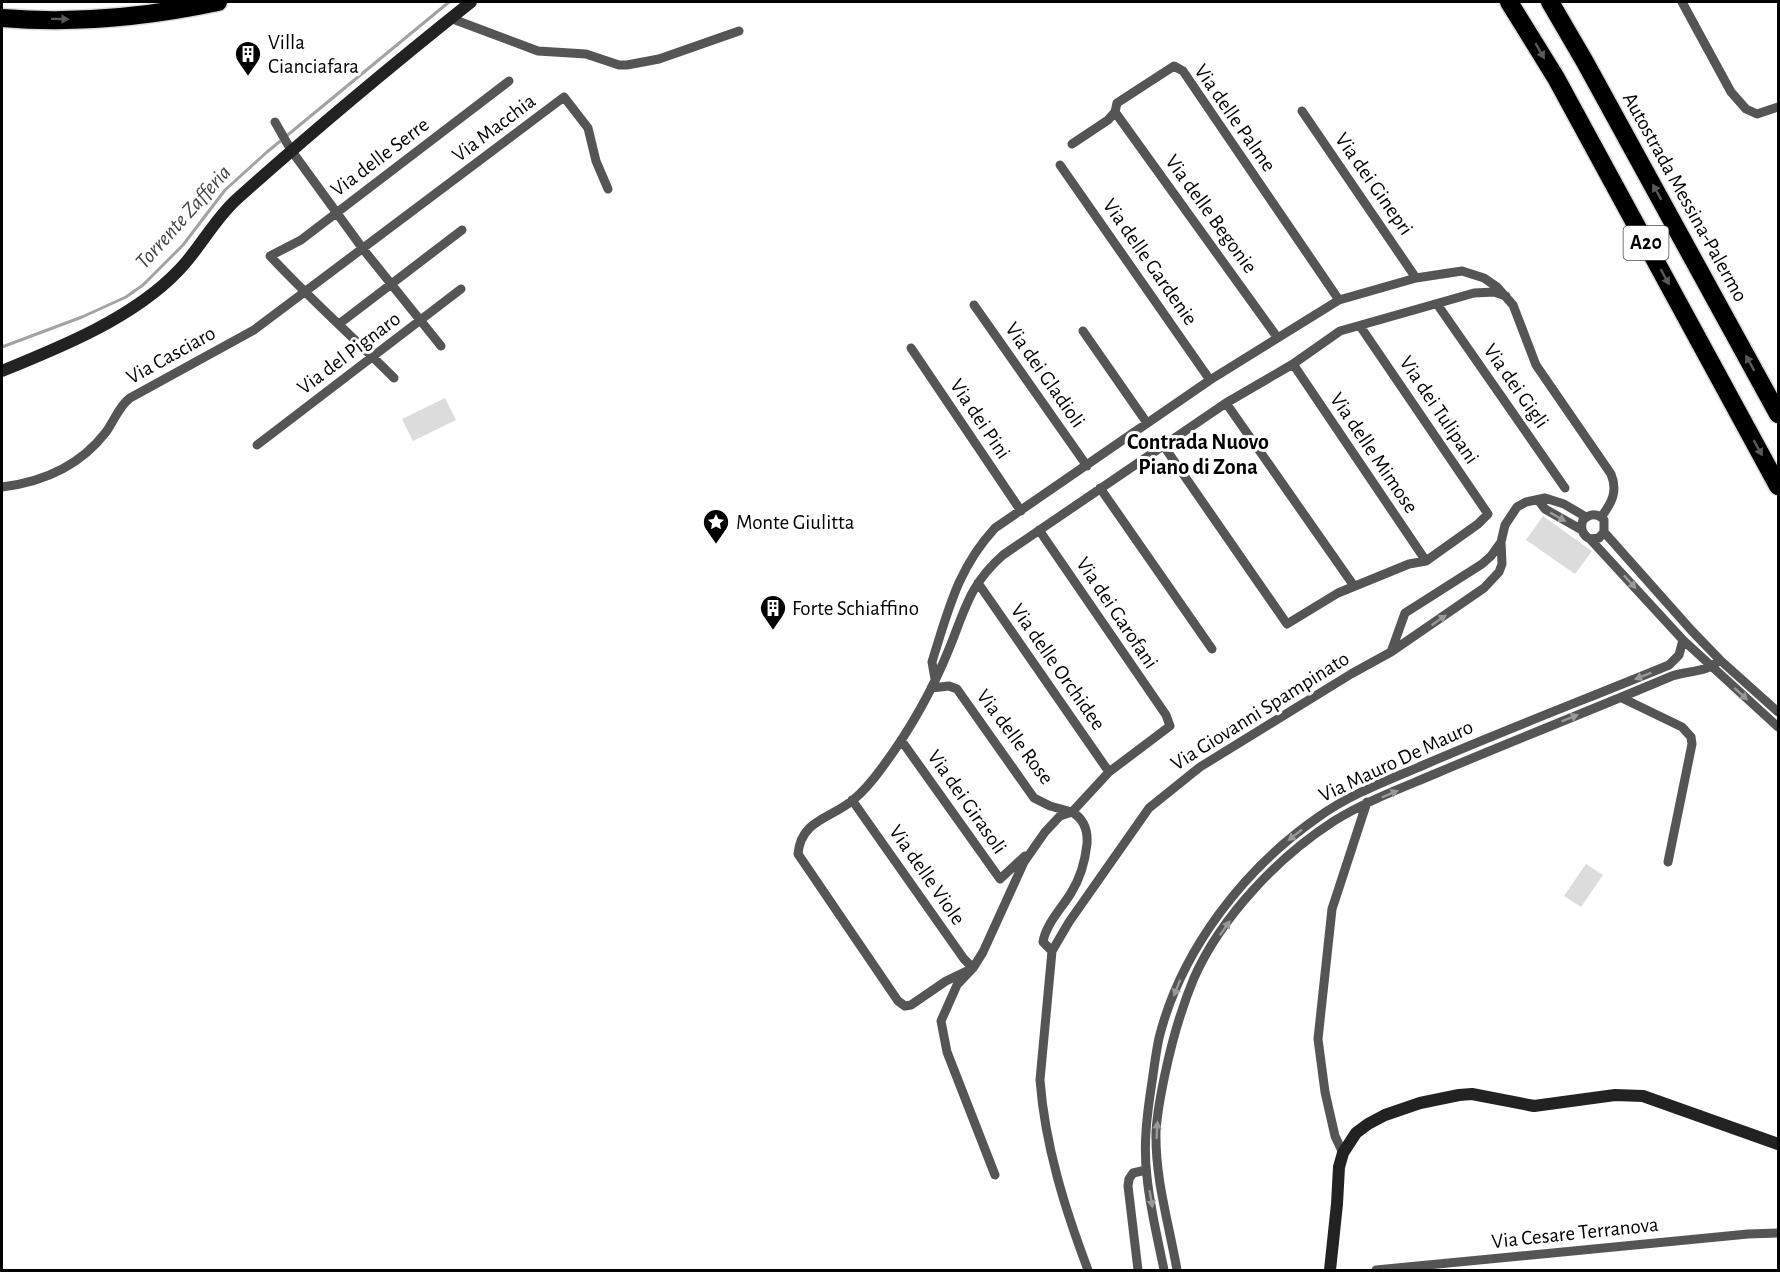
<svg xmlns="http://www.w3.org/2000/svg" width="1780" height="1272" font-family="'Alegreya Sans',sans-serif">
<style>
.green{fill:#dcdcdc}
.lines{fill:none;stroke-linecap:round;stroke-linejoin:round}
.stream{stroke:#a3a3a3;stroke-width:3}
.highway-casing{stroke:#dbdbdb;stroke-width:21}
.street{stroke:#555;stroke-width:9}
.secondary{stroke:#222;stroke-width:12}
.highway{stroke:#000;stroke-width:18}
.oneway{fill:#595959}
.oneway2{fill:#999}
.labels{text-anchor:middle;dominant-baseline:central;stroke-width:6;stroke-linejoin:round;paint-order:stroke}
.shield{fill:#fff;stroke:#4c4c4c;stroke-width:1.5}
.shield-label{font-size:20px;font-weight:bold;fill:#000}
.poi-label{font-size:21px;fill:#000;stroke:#fff;text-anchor:start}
.street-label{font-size:21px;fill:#000;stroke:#fff}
.water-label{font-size:22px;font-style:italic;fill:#444;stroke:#fff}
.neighbourhood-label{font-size:22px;font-weight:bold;fill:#000;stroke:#fff}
</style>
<rect width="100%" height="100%" fill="#fff"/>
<!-- green -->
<path class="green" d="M445 398 456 420 413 441 402 419Z
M1543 516 1592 551 1575 574 1526 540Z
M1586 864 1603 875 1581 907 1564 896Z"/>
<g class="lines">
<!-- stream -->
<path class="stream" d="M2 347 82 317 126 297 143 285 183 245 225 190 267 152 449 2"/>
<!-- highway casing -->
<g class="highway-casing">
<path id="highway" d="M1509 2 1556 78 1778 486
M1550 2 1585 62 1778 414
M2 18C74 24 147 17 218 2"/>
</g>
<!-- street -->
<path class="street" d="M1682 2 1731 92 1746 109 1757 114 1778 107
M450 18 538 51 586 54 619 65H627L659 59 739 31
M1302 111 1416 278
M1115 112 1277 337
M275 122 291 150 363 249 441 346
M1072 144 1108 120 1115 112 1117 103 1174 66 1183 71 1339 300
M1060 165 1210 380
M1437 304 1565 488
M974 305 1087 466
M339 324 462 230
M1083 331 1147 423
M911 348 1021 511
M1293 364 1426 561
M394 378C353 337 309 298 270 256L301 240 509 81
M1226 403 1354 586
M257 445 461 289
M1163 445 1287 624 1338 593 1409 564 1426 561 1478 524 1488 514 1360 326
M2 487C43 482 80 466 106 432 114 421 119 406 130 398L254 330 564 97 588 128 596 161 608 189
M1100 488 1212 649
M1538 500 1545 509 1582 530
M1604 532 1692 631 1720 660 1778 712
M1590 539 1599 538 1604 532V520C1598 513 1590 513 1583 520 1580 528 1582 535 1590 539L1683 640 1778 727
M978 583 1109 772
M1391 652 1405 613 1482 564 1491 556 1501 542
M935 679 932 662 935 652C950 604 960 566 995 528L1210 380 1339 300 1416 278 1462 271 1484 278 1497 287 1513 305 1536 365 1611 474C1618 491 1612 503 1601 517
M931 688 949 686 957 689 1034 798 1050 806 1072 812 1109 772 1170 726 1166 715 1039 530
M1622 698 1682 727 1691 737 1692 744 1668 862
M901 740 1000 879 1025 856
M852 800 964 959 973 968 946 981 911 1005 905 1006 898 1001 798 854C801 820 830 819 853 800 864 791 873 780 881 769 908 733 932 691 949 649 965 610 969 585 1003 555L1226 403 1293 364 1340 331 1474 293 1494 292 1506 296
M1343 1153 1335 1136 1325 1092 1318 1039 1332 909 1367 802
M995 1175 947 1052 941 1021 957 985 973 968 983 952 1024 862 1045 832 1060 816 1072 812C1084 819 1088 830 1087 844 1085 862 1081 877 1071 893 1061 909 1046 924 1043 942L1052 951
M1088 1270C1065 1209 1045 1146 1040 1080L1052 951 1069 922 1149 808 1200 767 1351 674 1391 652 1484 588 1499 572 1502 564 1501 542 1505 525 1517 507 1526 502 1545 498 1564 504 1586 517
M1138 1270 1128 1186 1129 1179 1133 1173 1146 1170
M1164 1270C1158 1240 1150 1208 1147 1177 1143 1145 1147 1114 1152 1082 1154 1068 1156 1052 1159 1038 1181 950 1244 869 1317 818 1350 794 1389 780 1426 764 1507 729 1589 698 1669 665L1679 655 1683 640
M1177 1270C1169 1224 1155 1179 1156 1132 1157 1112 1161 1093 1165 1074 1172 1041 1181 1009 1194 978 1221 917 1278 857 1334 821 1366 801 1402 788 1437 773 1515 740 1594 709 1672 676 1690 670 1706 673 1720 660
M1376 1270 1748 1234 1778 1233"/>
<!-- secondary -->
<path class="secondary" d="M2 371C61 347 133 318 178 271 200 249 214 219 238 198 314 130 392 65 471 2
M1330 1270 1337 1204 1339 1167 1343 1153 1356 1133 1368 1124 1385 1115 1420 1103 1459 1095 1472 1094 1534 1106 1615 1095 1643 1096 1778 1144"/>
<!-- highway -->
<use href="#highway" class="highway"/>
</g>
<!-- one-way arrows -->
<defs><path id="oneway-solid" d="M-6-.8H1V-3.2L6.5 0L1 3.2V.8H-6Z" transform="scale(1.5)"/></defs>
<g class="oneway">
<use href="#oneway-solid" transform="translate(60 19) rotate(1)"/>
<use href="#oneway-solid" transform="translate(1540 51) rotate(60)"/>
<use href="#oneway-solid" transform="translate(1657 192) rotate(-119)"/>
<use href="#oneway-solid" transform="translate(1665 277) rotate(61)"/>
<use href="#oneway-solid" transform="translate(1750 363) rotate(-119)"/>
<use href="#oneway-solid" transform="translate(1758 448) rotate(61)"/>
</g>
<g class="oneway2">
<use href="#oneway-solid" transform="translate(1558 517) rotate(29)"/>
<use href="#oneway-solid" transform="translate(1630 582) rotate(47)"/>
<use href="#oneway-solid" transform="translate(1439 620) rotate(-35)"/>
<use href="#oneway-solid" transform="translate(1643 676) rotate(158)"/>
<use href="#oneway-solid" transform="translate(1741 694) rotate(42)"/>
<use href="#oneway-solid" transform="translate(1570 718) rotate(-22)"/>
<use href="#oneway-solid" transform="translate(1390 794) rotate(-23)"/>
<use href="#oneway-solid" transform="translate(1295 835) rotate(142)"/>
<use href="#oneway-solid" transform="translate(1225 928) rotate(-55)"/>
<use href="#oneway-solid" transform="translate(1177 988) rotate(111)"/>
<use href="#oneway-solid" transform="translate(1157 1130) rotate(-87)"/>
<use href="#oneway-solid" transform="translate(1151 1199) rotate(80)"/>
</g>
<!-- icons -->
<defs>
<g id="building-pin" transform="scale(1.35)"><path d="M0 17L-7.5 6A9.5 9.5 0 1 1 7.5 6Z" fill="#000" stroke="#fff"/><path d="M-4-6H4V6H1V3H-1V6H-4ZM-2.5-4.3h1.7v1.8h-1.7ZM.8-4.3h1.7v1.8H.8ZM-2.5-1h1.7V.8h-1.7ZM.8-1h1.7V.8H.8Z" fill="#fff"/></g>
<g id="sight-pin" transform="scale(1.35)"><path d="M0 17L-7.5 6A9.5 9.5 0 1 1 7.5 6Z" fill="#000" stroke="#fff"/><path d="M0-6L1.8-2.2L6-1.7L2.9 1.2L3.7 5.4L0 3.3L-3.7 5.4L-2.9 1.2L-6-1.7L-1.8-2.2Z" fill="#fff"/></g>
</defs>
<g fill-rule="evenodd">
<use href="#building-pin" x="248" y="54"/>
<use href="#sight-pin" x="716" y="522"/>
<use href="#building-pin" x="773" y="608"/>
</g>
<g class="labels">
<!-- shield labels -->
<rect class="shield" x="1623.5" y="226" width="45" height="34" rx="4.5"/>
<g class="shield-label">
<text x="1646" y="243">A20</text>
</g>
<!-- poi labels -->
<g class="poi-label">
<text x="268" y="42">Villa<tspan x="268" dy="24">Cianciafara</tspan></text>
<text x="736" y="522">Monte Giulitta</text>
<text x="792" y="608">Forte Schiaffino</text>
</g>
<!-- street labels -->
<g class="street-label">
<text transform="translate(1235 118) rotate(55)">Via delle Palme</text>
<text transform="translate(494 128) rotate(-37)">Via Macchia</text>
<text transform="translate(380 157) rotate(-37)">Via delle Serre</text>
<text transform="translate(1374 184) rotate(55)">Via dei Ginepri</text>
<text transform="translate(1685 197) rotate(61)">Autostrada Messina-Palermo</text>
<text transform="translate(1211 214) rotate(54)">Via delle Begonie</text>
<text transform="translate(1150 262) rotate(55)">Via delle Gardenie</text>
<text transform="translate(349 353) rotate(-37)">Via del Pignaro</text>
<text transform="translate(171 355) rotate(-29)">Via Casciaro</text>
<text transform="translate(1045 375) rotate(55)">Via dei Gladioli</text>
<text transform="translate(1516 386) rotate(55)">Via dei Gigli</text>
<text transform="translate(1439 410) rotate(56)">Via dei Tulipani</text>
<text transform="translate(980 419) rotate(56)">Via dei Pini</text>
<text transform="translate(1374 453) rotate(56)">Via delle Mimose</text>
<text transform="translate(1117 613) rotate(56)">Via dei Garofani</text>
<text transform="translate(1058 667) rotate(55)">Via delle Orchidee</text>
<text transform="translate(1260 711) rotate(-32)">Via Giovanni Spampinato</text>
<text transform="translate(1015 737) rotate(53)">Via delle Rose</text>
<text transform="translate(1396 761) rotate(-25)">Via Mauro De Mauro</text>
<text transform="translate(967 802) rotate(55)">Via dei Girasoli</text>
<text transform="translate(927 875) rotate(55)">Via delle Viole</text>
<text transform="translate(1575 1233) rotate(-6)">Via Cesare Terranova</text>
</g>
<!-- water labels -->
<g class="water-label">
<text transform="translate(183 217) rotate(-48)">Torrente Zafferia</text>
</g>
<!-- neighbourhood labels -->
<g class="neighbourhood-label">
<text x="1198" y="442">Contrada Nuovo<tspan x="1198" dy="25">Piano di Zona</tspan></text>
</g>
</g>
<!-- border -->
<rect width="1780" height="1272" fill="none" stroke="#000000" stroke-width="6"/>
</svg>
